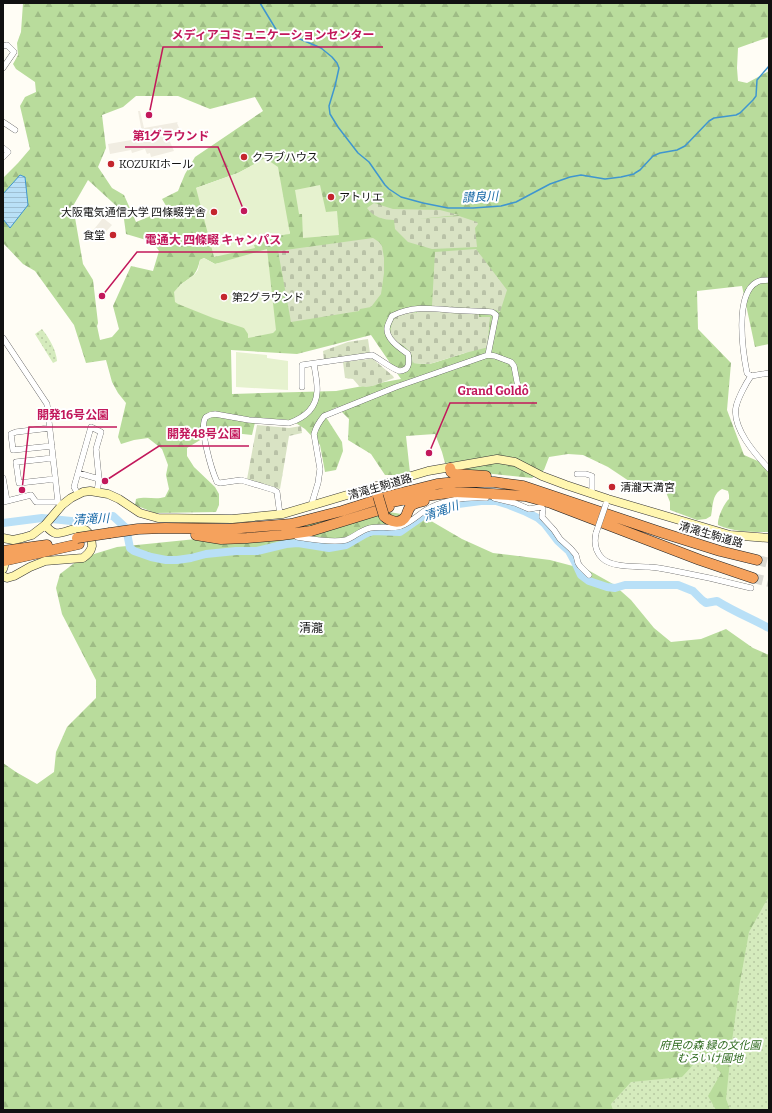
<svg xmlns="http://www.w3.org/2000/svg" width="772" height="1113" font-family="Bitter,'Noto Sans JP',serif">
<style>
.grass{fill:url(#grass-dots)}
.forest{fill:url(#forest-firs);fill-rule:evenodd}
.cemetery{fill:url(#cemetery-stones)}
.pitch{fill:#e6f2cf}
.plaza{fill:#f1ede2}
.water{fill:url(#water-rules);stroke:#3f96cf}
.lines{fill:none;stroke-linecap:round;stroke-linejoin:round}
.stream{stroke:#3f96cf;stroke-width:1.5}
.river{stroke:#b9e0f7;stroke-width:8}
.highway-tunnel{stroke:#dbdad3;stroke-width:10;stroke-dasharray:10 5;stroke-linecap:butt}
.street-casing{stroke:#444;stroke-width:6}
.secondary-casing{stroke:#333;stroke-width:9}
.highway-casing{stroke:#222;stroke-width:11}
.street{stroke:#fff;stroke-width:5.5}
.secondary{stroke:#fff6b0;stroke-width:8}
.highway{stroke:#f5a25d;stroke-width:10}
.street-bridge-casing{stroke:#444;stroke-width:6;stroke-linecap:butt}
.highway-bridge-casing{stroke:#222;stroke-width:11;stroke-linecap:butt}
.street-bridge{stroke:#fff;stroke-width:5.5}
.highway-bridge{stroke:#f5a25d;stroke-width:10}
.poi-dot{fill:#c4262e;stroke:#fff;stroke-width:1.5}
.labels{text-anchor:middle;dominant-baseline:central;stroke-width:4;stroke-linejoin:round;paint-order:stroke}
.poi-label{font-size:11px;fill:#111;stroke:#fff;text-anchor:start}
.street-label{font-size:11px;fill:#111;stroke:#fff}
.park-label{font-size:11px;font-style:italic;fill:#2f6b1f;stroke:#fff}
.water-label{font-size:12px;font-style:italic;fill:#1768a6;stroke:#fff}
.neighbourhood-label{font-size:12px;fill:#111;stroke:#fff}
.leader{fill:none;stroke:#c2185b;stroke-width:1.5}
.callout-dot{fill:#c2185b;stroke:#fff;stroke-width:1.5}
.callout-label{font-size:12px;text-anchor:middle;font-weight:bold;fill:#c2185b;stroke:#fff;stroke-width:4;stroke-linejoin:round;paint-order:stroke}
</style>
<defs>
<pattern id="grass-dots" width="8" height="8" patternUnits="userSpaceOnUse"><rect width="8" height="8" fill="#d5ebbd"/><path d="M2 2h.1M6 6h.1" fill="none" stroke="#b6c8a1" stroke-width="1.8" stroke-linecap="round"/></pattern>
<pattern id="forest-firs" width="22" height="20" patternUnits="userSpaceOnUse"><rect width="22" height="20" fill="#b9dc9c"/><path d="M5 1l3.5 6h-7zM16 11l3.5 6h-7z" fill="#9ebc85"/></pattern>
<pattern id="cemetery-stones" width="16" height="16" patternUnits="userSpaceOnUse"><rect width="16" height="16" fill="#d9e3c4"/><path d="M2 7V4a2 2 0 0 1 4 0v3zM10 15v-3a2 2 0 0 1 4 0v3z" fill="#b9c2a7"/></pattern>
<pattern id="water-rules" width="6" height="5" patternUnits="userSpaceOnUse"><rect width="6" height="5" fill="#b9e0f7"/><path d="M0 2.5h6" fill="none" stroke="#9ebfd3"/></pattern>
</defs>
<rect width="100%" height="100%" fill="#fffdf5"/>
<!-- grass -->
<path class="grass" d="M42 329C49 338 56 349 57 361L53 363 35 334Z
M769 847V1110H547Z"/>
<!-- forest -->
<path class="forest" d="M23 3H769V37L738 48 737 68 738 81 747 83 769 71V344L755 347 742 286 697 291 698 329 731 363 727 410 744 455 769 466V525L768 532C750 532 734 532 718 525 717 519 724 503 729 499V495L728 491 722 489C712 494 713 506 711 516L706 519 697 520 670 510V502L663 485 649 492 638 487 608 467 583 455 568 454 549 457 544 470 532 478 465 471 455 462 445 463 442 452 435 434 406 436 410 473 400 475H385L371 454 348 440 349 419 337 407 324 414 342 442 343 451 336 470 325 472 320 445 305 429 291 420 256 418 252 435 215 431 187 448V456L194 467 215 487 219 494V505L216 512 155 513 135 505 136 499C147 496 155 500 165 497L169 489 166 475 168 465 162 449 148 438 134 440 121 444 118 437 126 403 118 393 112 382 106 360 86 363 74 325 35 271 23 264 3 243V178L18 163 30 149 20 106 25 97 36 92 35 82 16 69 13 64 18 55 17 43 21 32ZM136 96H178L210 109 255 97 263 111 195 157 185 174 178 191 162 199 168 209 136 222 124 195 112 188 98 167 106 148 102 115 123 107ZM265 159 290 233 281 235 254 245 196 188 238 173ZM88 180 123 212 126 234 153 242 159 251 153 271 131 266 113 306 119 329 112 337 100 340 97 326 98 323 93 280 83 264 73 206ZM204 258 215 264 220 263 273 333 246 329 180 285C193 276 196 276 200 260ZM417 310 479 314 478 317 488 339H490L465 353 433 363 428 364 413 363 412 354 406 347 410 312 417 313ZM371 335 401 379 336 391 232 394 231 350 297 354Z
M351 508 389 512 426 518 462 539 493 553 550 560 588 570 613 584 631 600 654 628 671 642 701 639 726 629 753 648 769 655V896L749 932 740 982 732 1041 726 1099 730 1110H716L708 1096 721 1073 704 1053 682 1077 631 1082 611 1104 613 1110H3V763L16 772 37 784 54 772 56 752 67 727 96 698V680L62 614 56 588 60 574 81 558 117 547 196 539 271 527 298 517Z"/>
<!-- cemetery -->
<path class="cemetery" d="M374 203 393 209 440 210 459 215 418 219 459 216 477 222 478 224 475 228 477 247 432 249 408 242 395 229 394 220C384 220 373 217 367 208Z
M373 238 379 242 382 246 384 258V273L381 294 371 307 360 309 359 311 291 322 278 251Z
M476 249 507 290 500 312 497 310 432 306 435 252Z
M417 310 479 313V317H490L488 339H490L489 347 465 353 433 363 428 364 413 363C413 351 406 347 397 342 394 340 393 340 392 338 390 335 390 331 391 328 393 313 404 312 417 313Z
M368 339 370 353 324 360 323 351 348 342Z
M369 359H373L393 376 394 378 373 386 366 387 359 386 353 379 345 378 343 362Z
M257 425 289 428 301 426 302 433 289 436 280 489 249 482 247 479Z"/>
<!-- pitch -->
<path class="pitch" d="M265 158 278 167 290 234 281 235 254 245 255 248 214 257 196 188 238 173Z
M320 185 326 212 337 211 339 235 303 238 302 214H299L295 190Z
M267 249 276 330 273 333 248 338V334L244 328 213 318 178 304 175 302 174 292 180 285 195 274 198 270 200 260 204 258 215 264Z
M236 352 267 355V358L288 361V390L236 387Z"/>
<!-- plaza -->
<path class="plaza" d="M138 111H140L144 128 178 122 177 123 180 130 167 135 174 151 151 157 150 153 147 154 145 149 132 153 131 150 110 154 108 144 143 138Z
M103 218 112 225 99 239 91 233Z"/>
<!-- water -->
<path class="water" d="M20 175 25 177 28 205 10 228 3 219V194Z"/>
<g class="lines">
<!-- stream -->
<path class="stream" d="M260 3 277 31 284 35 300 39 321 48 332 57 337 63 339 68 335 86 329 106 330 114 338 127 358 153 369 162 385 185 389 189 401 197 423 203 448 208H473L501 206 516 202 550 184 570 177 581 175 605 179 621 177 634 174 635 173 640 170 653 156 660 153 677 150 685 146 709 121 714 118 736 115 740 113 753 100 756 96 757 80 769 66"/>
<!-- river -->
<path class="river" d="M3 523 42 518 81 522 91 521 107 516H113L126 528 130 548 134 551 151 557 166 560H177L191 558 206 554 236 551H257L286 544 298 543 329 548 346 545 365 534 373 531 400 532 423 516 435 513 445 508 458 504 481 501H496L509 505 524 511 538 518 545 524 558 541 569 551 575 562 581 575 589 581 607 587 615 588 625 585H678L693 591 702 600 706 603 717 601C733 611 752 619 769 628"/>
<!-- highway-tunnel -->
<path class="highway-tunnel" d="M757 560 769 563
M753 578 769 582"/>
<!-- street casing -->
<g class="street-casing">
<path id="street" d="M3 46 7 45 14 52 3 68
M3 122 15 130
M3 148 8 152 3 157
M3 338 47 404 58 502 62 505
M751 376 747 373C743 353 734 294 757 282 760 280 765 280 769 280
M751 376C746 383 738 398 736 407 732 428 755 454 769 469
M751 376 769 373
M302 387V365L372 355C378 358 395 371 400 371 402 371 404 370 406 369 410 365 409 359 408 354 400 348 387 340 387 329 387 325 390 320 392 316 411 306 430 308 451 310 464 311 478 311 492 312L496 315 488 355
M50 428 16 432 11 434 13 450 52 446
M53 458 16 462 19 483 55 479
M78 473 99 479
M577 474H586L592 476V494
M3 478 7 501 3 502
M78 494 74 487 91 427 101 432 96 449 99 479 97 492
M494 498 515 503 529 509 541 507 543 509 542 517 554 530 560 539 571 549 576 555 578 563 580 566 589 575
M7 501 31 495 36 502H58
M311 506 318 483 320 469 314 434C316 427 319 422 324 416L396 387 488 355 495 356 511 362 514 366 519 392
M280 515 277 492 274 490 241 480 220 483 217 482C212 471 198 426 206 417 209 415 212 414 215 414L249 420 289 423C304 418 316 409 317 392 318 384 315 372 314 364
M596 533C594 542 595 551 602 558 612 568 636 566 649 567 656 567 663 569 670 570 697 575 724 581 751 588
M297 534V537C309 539 334 543 346 540 354 537 361 530 370 528 380 526 391 529 401 526 410 523 418 515 426 510 443 500 466 497 486 498"/>
</g>
<!-- secondary casing -->
<g class="secondary-casing">
<path id="secondary" d="M3 538 13 540 22 538 32 535 45 525 62 505 71 498 83 492 90 491 108 494 119 499 140 513 158 518 232 519 283 514 428 471 497 459 515 462 542 476 566 485 608 499 730 535 769 538
M3 569 4 566
M3 576 7 578 14 576 30 567 45 561 83 558C87 555 91 552 92 546 92 542 91 539 90 536 83 520 65 535 55 533 51 532 48 528 45 525"/>
</g>
<!-- highway casing -->
<g class="highway-casing">
<path id="highway" d="M450 468 451 472 455 474 486 476
M375 487 378 496
M387 503 411 498 455 492 476 493 525 496 551 503 700 560 753 578
M384 516C390 522 401 525 406 516 408 512 408 508 412 505 415 503 420 502 424 501
M110 533 138 529 165 528 229 529 291 524 342 511 389 496 437 484 456 482H494L523 486 663 533 720 551 757 560
M196 535 221 539 247 538 282 535 311 531 389 507
M3 551 47 545
M3 561 79 544"/>
</g>
<!-- street -->
<use href="#street" class="street"/>
<!-- secondary -->
<use href="#secondary" class="secondary"/>
<!-- highway -->
<use href="#highway" class="highway"/>
<!-- street-bridge casing -->
<g class="street-bridge-casing">
<path id="street-bridge" d="M596 533 606 504"/>
</g>
<!-- highway-bridge casing -->
<g class="highway-bridge-casing">
<path id="highway-bridge" d="M378 496 384 516
M77 538 110 533"/>
</g>
<!-- street-bridge -->
<use href="#street-bridge" class="street-bridge"/>
<!-- highway-bridge -->
<use href="#highway-bridge" class="highway-bridge"/>
</g>
<!-- markers -->
<g class="poi-dot">
<circle cx="244" cy="157" r="4"/>
<circle cx="111" cy="164" r="4"/>
<circle cx="331" cy="197" r="4"/>
<circle cx="214" cy="212" r="4"/>
<circle cx="113" cy="235" r="4"/>
<circle cx="224" cy="297" r="4"/>
<circle cx="612" cy="487" r="4"/>
</g>
<g class="labels">
<!-- poi labels -->
<g class="poi-label">
<text x="252" y="157">クラブハウス</text>
<text x="119" y="164">KOZUKIホール</text>
<text x="339" y="197">アトリエ</text>
<text x="206" y="212" text-anchor="end">大阪電気通信大学 四條畷学舎</text>
<text x="105" y="235" text-anchor="end">食堂</text>
<text x="232" y="297">第2グラウンド</text>
<text x="620" y="487">清瀧天満宮</text>
</g>
<!-- street labels -->
<g class="street-label">
<text transform="translate(380 487) rotate(-16)">清滝生駒道路</text>
<text transform="translate(711 535) rotate(16)">清滝生駒道路</text>
</g>
<!-- park labels -->
<g class="park-label">
<text x="710" y="1045">府民の森 緑の文化園<tspan x="710" dy="13">むろいけ園地</tspan></text>
</g>
<!-- water labels -->
<g class="water-label">
<text transform="translate(480 197) rotate(-3)">讃良川</text>
<text transform="translate(441 511) rotate(-19)">清滝川</text>
<text transform="translate(91 519) rotate(-3)">清滝川</text>
</g>
<!-- neighbourhood labels -->
<g class="neighbourhood-label">
<text x="311" y="628">清瀧</text>
</g>
</g>
<!-- callouts -->
<path class="leader" d="M149 115L163 47H383M244 211L218 147H125M102 296L137 252H289M429 453L450 403H537M22 490L29 427H117M105 481L159 446H249"/>
<g class="callout-dot">
<circle cx="149" cy="115" r="4"/>
<circle cx="244" cy="211" r="4"/>
<circle cx="102" cy="296" r="4"/>
<circle cx="429" cy="453" r="4"/>
<circle cx="22" cy="490" r="4"/>
<circle cx="105" cy="481" r="4"/>
</g>
<g class="callout-label">
<text x="273" y="39">メディアコミュニケーションセンター</text>
<text x="171" y="140">第1グラウンド</text>
<text x="213" y="244">電通大 四條畷 キャンパス</text>
<text x="493" y="395">Grand Goldô</text>
<text x="73" y="419">開発16号公園</text>
<text x="204" y="438">開発48号公園</text>
</g>
<!-- border -->
<rect width="772" height="1113" fill="none" stroke="#111111" stroke-width="8"/>
</svg>
